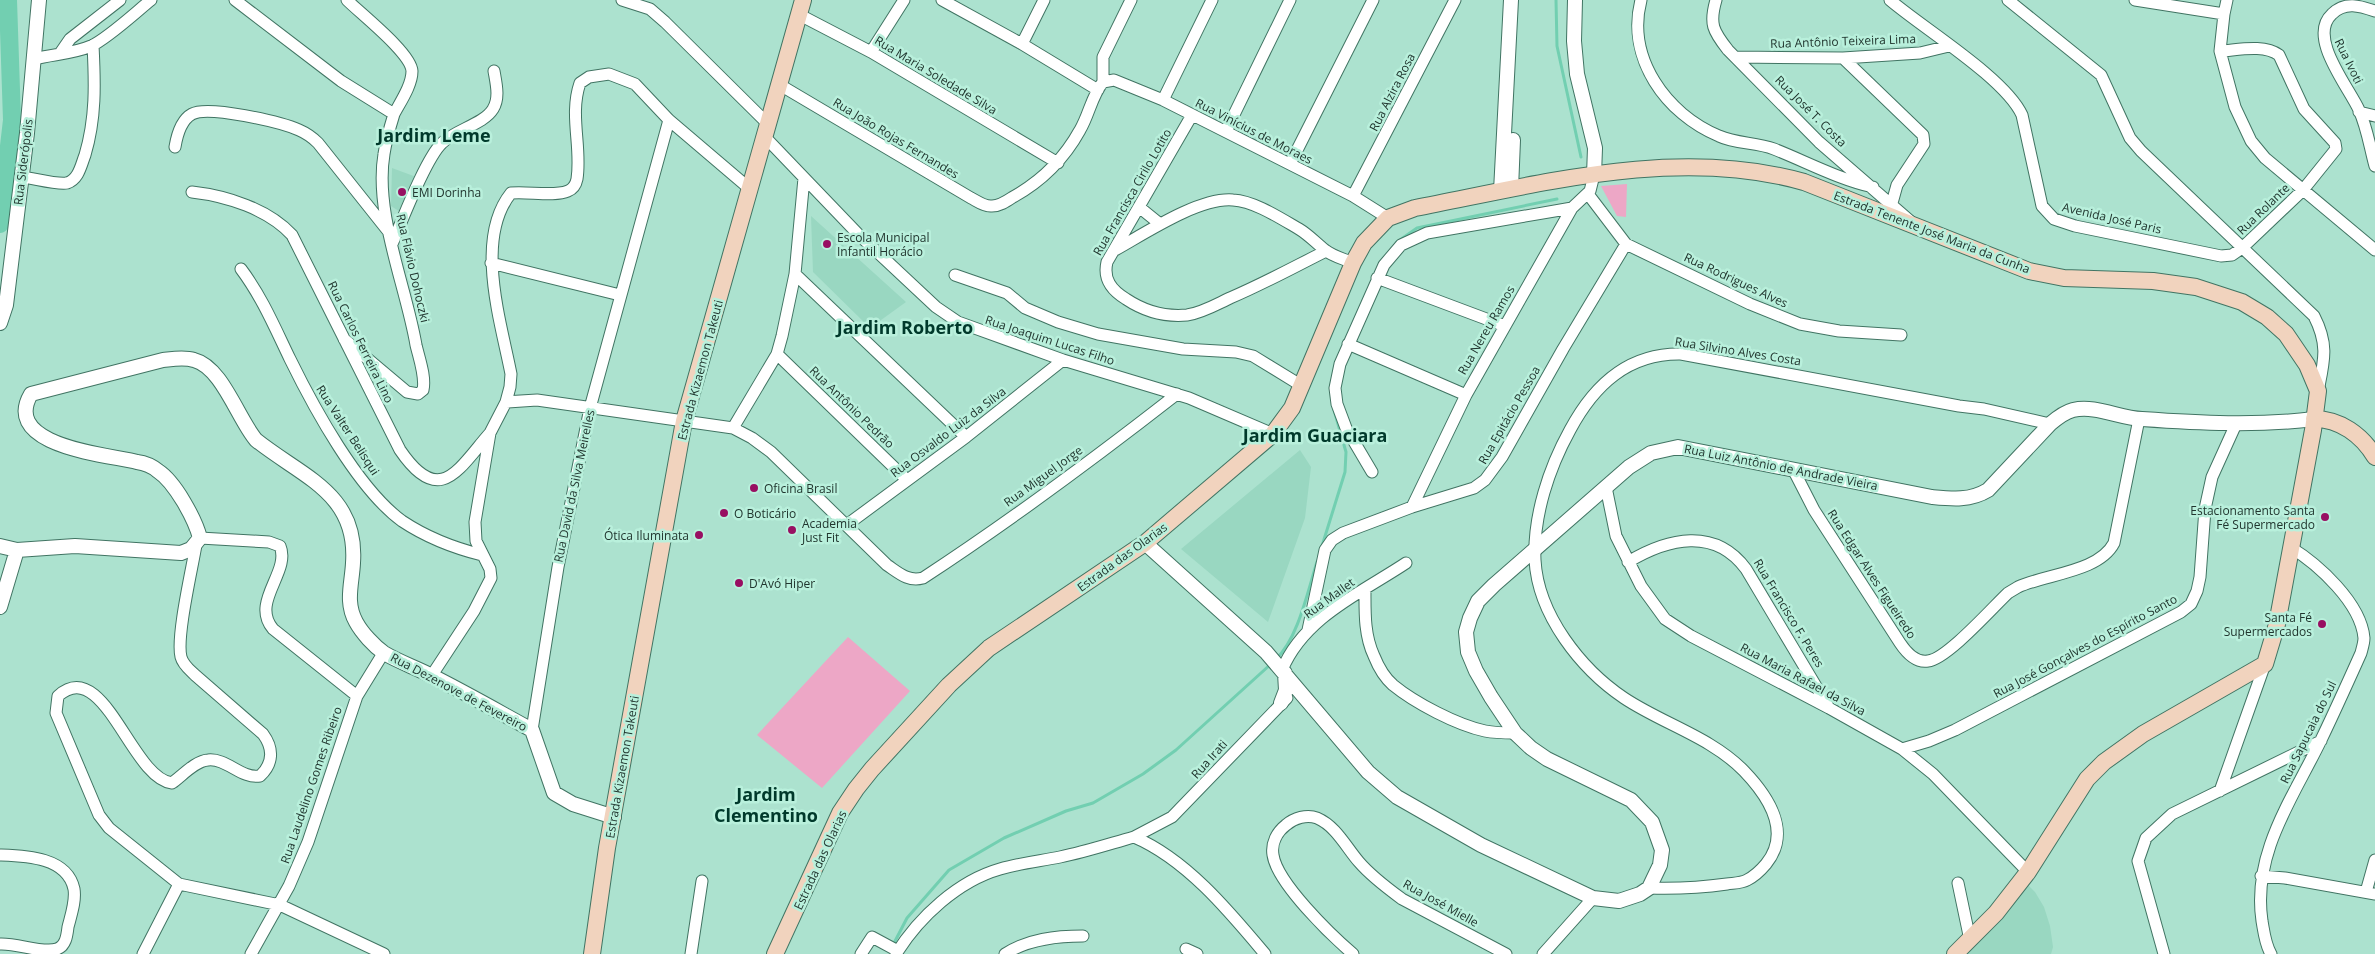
<svg xmlns="http://www.w3.org/2000/svg" width="2375" height="954" font-family="'Open Sans',sans-serif">
<style>
.built{fill:#99d7c1}
.green{fill:#eda7c6}
.lines{fill:none;stroke-linecap:round;stroke-linejoin:round}
.stream{stroke:#72cfb1;stroke-width:3}
.river{stroke:#72cfb1;stroke-width:18}
.minor-casing{stroke:#417463;stroke-width:13}
.tertiary-casing{stroke:#417463;stroke-width:16}
.secondary-casing{stroke:#417463;stroke-width:18}
.minor{stroke:#fff;stroke-width:11}
.tertiary{stroke:#fff;stroke-width:14}
.secondary{stroke:#f1d3be;stroke-width:16}
.poi-dot{fill:#980f62;stroke:#b9f0dc;stroke-width:2}
.labels{text-anchor:middle;dominant-baseline:central;stroke-width:5;stroke-linejoin:round;paint-order:stroke}
.street-label{font-size:12px;fill:#21362f;stroke:#b9f0dc}
.poi-label{font-size:12px;fill:#21362f;stroke:#b9f0dc;text-anchor:start}
.district-label{font-size:18px;font-weight:bold;fill:#00392b;stroke:#b9f0dc}
</style>
<rect width="100%" height="100%" fill="#ace2cf"/>
<!-- built -->
<path class="built" d="M392 168 419 178 402 213 391 206Z
M811 216 906 302 870 328 813 272Z
M1300 450 1311 467 1305 518 1268 622 1181 549Z
M2028 885 2035 892 2044 907 2050 926 2053 947 2051 954H1967Z"/>
<!-- green -->
<path class="green" d="M1627 184 1626 217 1617 216 1601 186Z
M848 637 910 691 822 788 757 735Z"/>
<g class="lines">
<!-- stream -->
<path class="stream" d="M1556 0 1557 46 1581 157
M1397 242 1417 228 1557 199
M1322 546 1345 472 1346 452 1334 410
M1276 659C1298 639 1308 590 1317 562
M893 945 907 918 949 870 1004 838 1066 811 1093 803 1143 774 1176 750 1272 663"/>
<!-- river -->
<path class="river" d="M0 224 12 120 8 0"/>
<!-- minor casing -->
<g class="minor-casing">
<path id="minor" d="M235 0 341 81 394 114C390 127 386 140 384 154 374 213 406 286 416 345 419 358 426 377 423 390L418 394 407 392 344 339
M347 0C361 14 411 53 412 71 412 85 401 101 394 114
M622 0 650 9 665 22 768 124
M942 0 1022 44 1098 90
M1641 0C1626 58 1666 114 1719 136 1736 144 1756 142 1774 149 1807 162 1838 179 1873 187
M1716 0C1709 24 1713 31 1728 50L1819 142 1910 221
M1890 0C1924 29 2005 78 2022 115L2042 206 2054 219 2075 226 2221 256 2232 255 2242 248 2303 190 2336 149 2335 143 2304 109 2279 55C2264 44 2238 50 2220 51
M2008 0 2101 75 2130 138 2141 151 2314 316C2329 345 2324 361 2318 391
M2135 0 2224 14
M2227 0 2224 14 2220 51 2235 107 2251 141 2265 158 2375 250
M2375 11C2360 6 2345 1 2332 14 2307 37 2348 86 2359 110 2367 127 2370 148 2375 166
M798 14 871 52 1058 163
M1022 44 1044 0
M61 52 70 39 120 0
M871 52 904 0
M1736 57 1843 58 1920 53 1949 46
M1843 58 1923 135 1924 144 1897 185 1892 203
M34 59C53 54 73 54 91 46 107 39 136 12 151 0
M1103 82 1114 80 1163 100 1353 196 1388 218
M1103 82V57L1131 0
M780 85 971 198C977 201 985 207 992 206 1000 206 1007 201 1013 197 1042 181 1064 159 1080 130 1089 115 1092 95 1103 82
M1163 100 1212 0
M2359 112 2375 116
M1192 115 1107 262C1103 279 1111 290 1126 299 1144 311 1166 317 1187 315 1202 313 1217 304 1230 298 1263 284 1294 267 1326 251
M1226 131 1290 0
M764 136 858 234 936 307 958 322 1063 360 1189 398 1273 434
M175 147C177 135 181 120 192 114 208 105 281 122 299 130 306 133 312 137 318 143L388 231
M1290 164 1373 0
M22 177C33 178 57 185 67 183 79 179 81 165 85 155 96 118 95 84 93 45
M192 192C227 196 268 209 292 235L400 450C440 509 459 468 490 433
M1588 194 1626 244 1750 304 1800 324 1839 331 1901 335
M1353 196 1455 0
M1139 207 1160 224
M392 244C402 221 426 158 442 143 455 130 484 124 493 109 500 98 496 83 494 71
M1115 250C1144 234 1199 197 1233 200 1254 201 1280 218 1299 229 1309 235 1316 243 1325 250 1332 256 1344 259 1353 263
M491 263 620 295
M241 269C262 297 275 328 290 359 314 408 358 489 402 521 426 537 454 548 482 555
M795 274 966 437
M955 275 1007 293 1025 308 1058 322 1098 334 1183 349 1236 352 1253 356 1302 386
M1377 278 1505 326
M1348 344 1466 395
M777 354 907 480
M506 402 537 400 733 428 752 438 771 452 887 565C899 573 908 582 923 578 1010 521 1095 458 1177 394
M733 428 777 354 782 336 795 274 804 178
M1793 469 1814 510 1900 643C1906 652 1916 663 1928 661 1947 659 1992 608 2008 593L2018 587C2046 574 2099 572 2114 543L2139 419
M1372 472 1346 428 1337 404 1335 388 1340 364 1384 265 1401 245 1427 233 1572 208
M1606 487 1616 536 1641 586 1665 619 1691 636 1829 708 1902 749 1933 774 2028 872
M1412 507 1466 395 1572 208 1590 191 1594 175
M848 524 966 437 1063 360
M200 538 269 542 280 546C291 572 250 602 273 629L357 696
M196 545C192 569 176 637 181 657 183 665 190 670 195 675L263 734C274 749 273 764 260 776 241 779 227 758 208 760 195 761 182 776 172 783 131 778 104 655 58 696L56 713 99 815 109 828 179 884 280 905 384 954
M1628 562C1668 538 1715 527 1746 569L1829 708
M1365 589C1365 611 1364 635 1374 656 1378 666 1385 678 1393 685 1415 703 1457 725 1485 731 1495 733 1505 733 1515 733
M1308 630 1325 550 1332 540 1343 533 1412 507 1474 488 1485 480 1502 457 1563 349 1626 244
M1282 670C1304 617 1361 593 1406 563
M432 675 474 611 491 578 490 569 476 541 475 522 490 433 506 402 510 387 511 374C501 322 474 239 511 193 527 191 554 197 568 191 573 189 576 184 577 179 582 147 569 115 580 83L589 77 609 74 635 84 669 120 750 189
M532 730 558 567 590 408 669 120
M1902 749 1929 741 1955 730 2181 612 2191 604 2197 591 2200 577 2205 509 2212 477 2236 424
M2220 791 2265 664
M1134 837 1172 817 1287 698
M0 855C26 856 67 857 74 889 76 901 71 915 68 927 67 935 66 946 57 949 43 954 17 943 0 944
M2261 876 2285 878 2375 894
M1958 883 1970 940
M1649 888C1679 889 1698 888 1727 884 1734 883 1742 883 1747 880 1755 876 1761 870 1766 864 1792 832 1768 796 1744 771 1711 737 1663 724 1624 698 1581 669 1538 615 1535 560 1533 516 1549 468 1570 430 1594 385 1628 353 1681 354L1959 406 1984 409 2050 424
M2366 892 2375 860
M1186 949 1197 954
M143 954 179 884
M251 954 289 886 308 842 357 696 384 652
M691 954 702 881
M861 954 872 937 898 951
M896 954C919 917 958 881 1000 869 1020 863 1040 861 1060 857 1085 852 1109 844 1134 837 1186 859 1229 911 1265 954
M1005 954C1028 939 1056 936 1083 936
M1353 954C1331 935 1277 883 1273 855 1271 843 1277 832 1286 825 1294 818 1307 814 1317 818 1336 826 1346 847 1359 862 1371 876 1387 888 1402 899L1506 954
M1543 954 1593 898
M2164 954 2138 861 2146 838 2172 814 2321 741
M2271 954C2265 944 2264 932 2262 921 2252 853 2293 798 2321 740 2335 711 2348 682 2361 653 2362 649 2364 643 2364 638 2361 603 2318 564 2290 547"/>
</g>
<!-- tertiary casing -->
<g class="tertiary-casing">
<path id="tertiary" d="M1575 0 1574 41 1577 74 1595 148 1594 175
M1511 189 1513 140
M1501 191 1511 0
M0 323 6 305 27 133 39 0
M1145 543 1266 652 1368 772 1397 797 1481 845 1593 898 1619 901 1640 894 1649 888 1660 865 1662 850 1652 822 1631 800 1547 759 1531 748 1515 733 1491 697 1476 671 1468 652 1466 632 1470 618 1478 601 1494 585 1629 467 1651 453 1678 447 1932 497C1952 499 1970 501 1988 490L2050 424C2057 418 2065 412 2073 410 2096 405 2119 418 2142 419 2199 423 2257 426 2314 419
M0 546 17 550 75 546 181 553 191 549 200 538C195 519 175 482 158 471 152 466 145 463 137 462 111 455 0 447 31 394L163 360C173 359 184 357 194 360 222 367 238 419 256 440 302 477 358 493 353 563 352 584 345 602 356 622 362 633 374 646 384 653 399 662 417 668 432 676 466 693 499 712 532 730L554 793 573 804 614 817
M0 607 17 550
M1281 703 1286 690 1285 673"/>
</g>
<!-- secondary casing -->
<g class="secondary-casing">
<path id="secondary" d="M2314 419C2340 419 2362 435 2375 457
M592 954 607 848 684 421 803 0
M775 954 840 813 856 789 872 769 949 685 989 648 1145 543 1273 434 1292 408 1353 263 1364 243 1388 218 1415 208C1540 184 1677 146 1804 182L2029 271 2064 278 2153 281 2196 287 2242 302 2267 317 2286 334 2307 365 2318 391 2313 430 2277 624 2265 664 2143 734 2104 762 2087 779 2028 872 1996 913 1955 954"/>
</g>
<!-- minor -->
<use href="#minor" class="minor"/>
<!-- tertiary -->
<use href="#tertiary" class="tertiary"/>
<!-- secondary -->
<use href="#secondary" class="secondary"/>
</g>
<!-- markers -->
<g class="poi-dot">
<circle cx="402" cy="192" r="5"/>
<circle cx="827" cy="244" r="5"/>
<circle cx="754" cy="488" r="5"/>
<circle cx="724" cy="513" r="5"/>
<circle cx="2325" cy="517" r="5"/>
<circle cx="792" cy="530" r="5"/>
<circle cx="699" cy="535" r="5"/>
<circle cx="739" cy="583" r="5"/>
<circle cx="2322" cy="624" r="5"/>
</g>
<g class="labels">
<!-- street labels -->
<g class="street-label">
<text transform="translate(1843 41) rotate(-2)">Rua Antônio Teixeira Lima</text>
<text transform="translate(2349 61) rotate(64)">Rua Ivoti</text>
<text transform="translate(936 75) rotate(31)">Rua Maria Soledade Silva</text>
<text transform="translate(1392 92) rotate(-63)">Rua Alzira Rosa</text>
<text transform="translate(1811 111) rotate(45)">Rua José T. Costa</text>
<text transform="translate(1254 131) rotate(27)">Rua Vinícius de Moraes</text>
<text transform="translate(896 138) rotate(31)">Rua João Rojas Fernandes</text>
<text transform="translate(23 162) rotate(-83)">Rua Siderópolis</text>
<text transform="translate(1132 192) rotate(-60)">Rua Francisca Cirilo Lotito</text>
<text transform="translate(2263 209) rotate(-44)">Rua Rolante</text>
<text transform="translate(2112 218) rotate(13)">Avenida José Paris</text>
<text transform="translate(1932 232) rotate(21)">Estrada Tenente José Maria da Cunha</text>
<text transform="translate(413 268) rotate(77)">Rua Flávio Dohoczki</text>
<text transform="translate(1736 280) rotate(25)">Rua Rodrigues Alves</text>
<text transform="translate(1486 330) rotate(-60)">Rua Nereu Ramos</text>
<text transform="translate(1050 340) rotate(18)">Rua Joaquim Lucas Filho</text>
<text transform="translate(361 342) rotate(64)">Rua Carlos Ferreira Lino</text>
<text transform="translate(1738 351) rotate(9)">Rua Silvino Alves Costa</text>
<text transform="translate(700 370) rotate(-75)">Estrada Kizaemon Takeuti</text>
<text transform="translate(852 407) rotate(44)">Rua Antônio Pedrão</text>
<text transform="translate(1509 415) rotate(-60)">Rua Epitácio Pessoa</text>
<text transform="translate(348 430) rotate(57)">Rua Valter Belisqui</text>
<text transform="translate(948 432) rotate(-37)">Rua Osvaldo Luiz da Silva</text>
<text transform="translate(1781 467) rotate(11)">Rua Luiz Antônio de Andrade Vieira</text>
<text transform="translate(1043 476) rotate(-36)">Rua Miguel Jorge</text>
<text transform="translate(574 486) rotate(-78)">Rua David da Silva Meirelles</text>
<text transform="translate(1122 557) rotate(-36)">Estrada das Olarias</text>
<text transform="translate(1872 574) rotate(57)">Rua Edgar Alves Figueiredo</text>
<text transform="translate(1329 598) rotate(-36)">Rua Mallet</text>
<text transform="translate(1789 613) rotate(59)">Rua Francisco F. Peres</text>
<text transform="translate(2085 646) rotate(-28)">Rua José Gonçalves do Espírito Santo</text>
<text transform="translate(1803 679) rotate(28)">Rua Maria Rafael da Silva</text>
<text transform="translate(459 692) rotate(28)">Rua Dezenove de Fevereiro</text>
<text transform="translate(2308 732) rotate(-64)">Rua Sapucaia do Sul</text>
<text transform="translate(1209 759) rotate(-48)">Rua Irati</text>
<text transform="translate(622 767) rotate(-80)">Estrada Kizaemon Takeuti</text>
<text transform="translate(311 785) rotate(-71)">Rua Laudelino Gomes Ribeiro</text>
<text transform="translate(820 860) rotate(-65)">Estrada das Olarias</text>
<text transform="translate(1441 903) rotate(29)">Rua José Mielle</text>
</g>
<!-- poi labels -->
<g class="poi-label">
<text x="412" y="192">EMI Dorinha</text>
<text x="837" y="237">Escola Municipal<tspan x="837" dy="14">Infantil Horácio</tspan></text>
<text x="764" y="488">Oficina Brasil</text>
<text x="2315" y="510" text-anchor="end">Estacionamento Santa<tspan x="2315" dy="14">Fé Supermercado</tspan></text>
<text x="734" y="513">O Boticário</text>
<text x="802" y="523">Academia<tspan x="802" dy="14">Just Fit</tspan></text>
<text x="689" y="535" text-anchor="end">Ótica Iluminata</text>
<text x="749" y="583">D'Avó Hiper</text>
<text x="2312" y="617" text-anchor="end">Santa Fé<tspan x="2312" dy="14">Supermercados</tspan></text>
</g>
<!-- district labels -->
<g class="district-label">
<text x="434" y="135">Jardim Leme</text>
<text x="905" y="327">Jardim Roberto</text>
<text x="1315" y="435">Jardim Guaciara</text>
<text x="766" y="794">Jardim<tspan x="766" dy="21">Clementino</tspan></text>
</g>
</g>
</svg>
